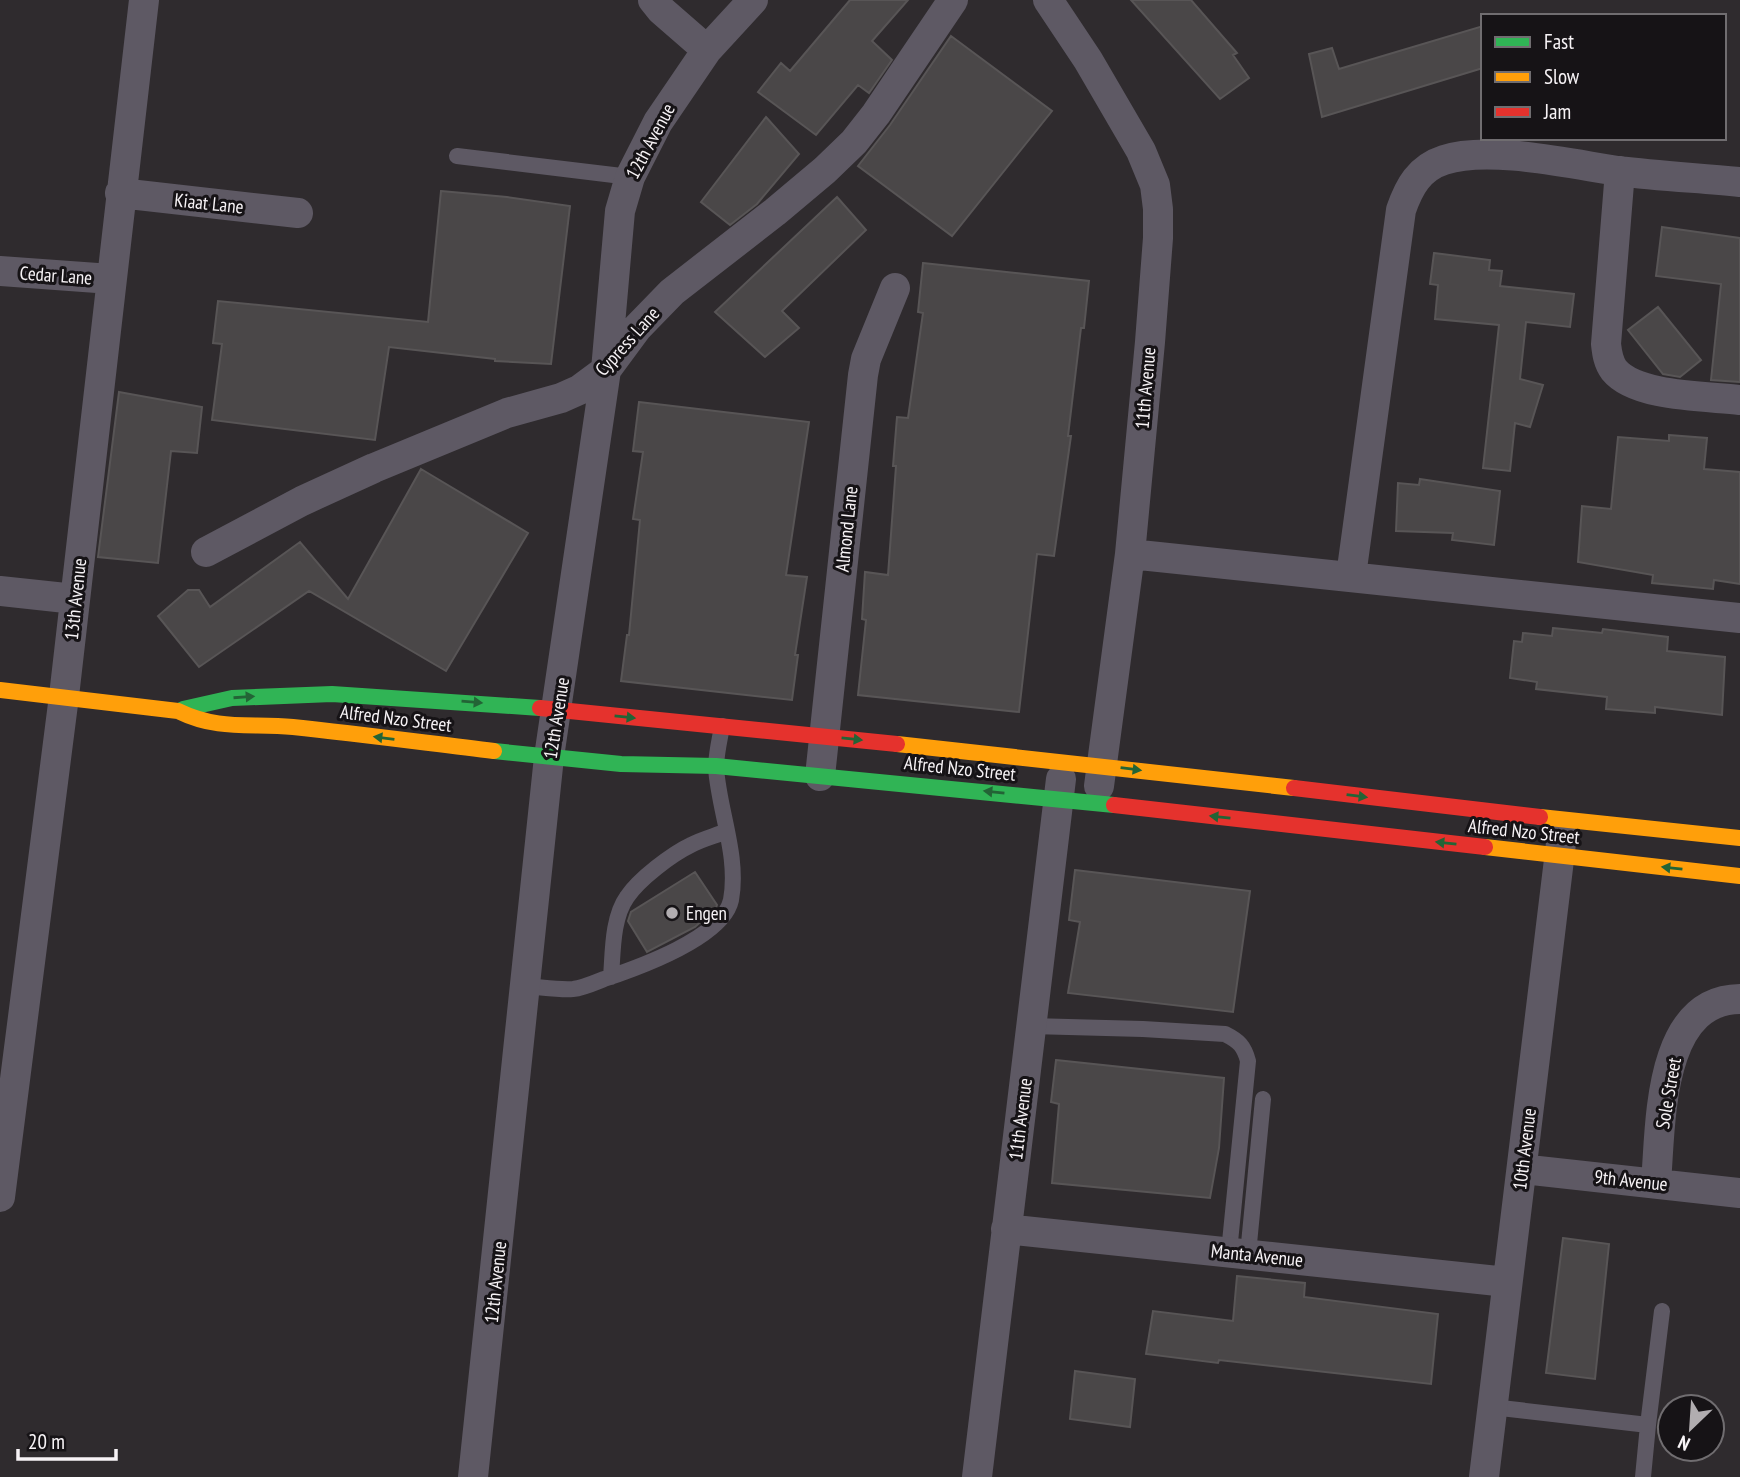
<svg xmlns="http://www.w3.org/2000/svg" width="1740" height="1477" font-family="'PT Sans Narrow',sans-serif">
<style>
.building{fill:#4a4748;stroke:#585556;stroke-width:2}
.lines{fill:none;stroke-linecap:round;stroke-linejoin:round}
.lane{stroke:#5e5964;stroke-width:16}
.street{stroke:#5e5964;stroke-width:30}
.fast{stroke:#30b455;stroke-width:16}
.slow{stroke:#ff9f0a;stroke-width:16}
.jam{stroke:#e5322d;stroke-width:16}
.oneway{fill:#236436}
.poi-dot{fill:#b1adb0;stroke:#161316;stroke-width:2.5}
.labels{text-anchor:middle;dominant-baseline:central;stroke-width:6;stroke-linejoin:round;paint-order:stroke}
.street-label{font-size:19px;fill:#f7f3f6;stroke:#161316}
.poi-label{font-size:19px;fill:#f7f3f6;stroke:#161316;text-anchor:start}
</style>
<rect width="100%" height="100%" fill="#2f2b2e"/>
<!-- building -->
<path class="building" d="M850 0H908L872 41 892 60 869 93 858 85 816 135 758 92 781 63 790 71Z
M1131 0H1191L1237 53 1233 55 1249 78 1220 99Z
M1483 26V68L1322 117 1309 54 1332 48 1339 69Z
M951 36 1052 111 952 236 858 166 890 125Z
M766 117 799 154 757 204 730 225 701 202Z
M441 191 507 197 570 206 551 364 495 361V359L389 347 375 440 212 420 222 344 213 343 218 301 428 322Z
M837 197 866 230 782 311 799 328 765 357 715 312Z
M1662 227 1740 238V382L1711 380 1721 284 1656 276Z
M1434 253 1490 260 1489 270 1502 271 1500 286 1574 294 1570 327 1526 322 1520 379 1543 385 1530 427 1515 423 1510 471 1483 468 1499 325 1435 319 1438 285 1430 284Z
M923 263 1089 281 1084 328H1081L1068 436H1071L1054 556 1037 554 1019 712 858 695 866 620 862 619 865 572 888 575 896 466H893L897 417 908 418 923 313 918 312Z
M1658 307 1701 360 1680 377 1663 374 1628 330Z
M119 392 202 407 197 453 171 451 158 563 98 557Z
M639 402 809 422 786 575 807 577 795 655H798L792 700 621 681 627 635H629L640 520 633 519 643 452 633 451Z
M1669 435 1707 438 1704 469 1740 472V584L1714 580 1713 589 1652 583 1653 575 1578 562 1582 506 1611 509 1618 437 1669 441Z
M421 469 528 533 446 671 309 591 199 667 158 616 188 590H199L210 607 300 542 348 599Z
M1420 479 1500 491 1494 545 1452 540 1453 533 1396 531 1398 483 1419 485Z
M1553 628 1602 633 1603 629 1668 637 1667 651 1725 657 1722 715 1655 707V713L1606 709 1607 697 1536 689 1537 682 1510 678 1514 641 1522 642 1523 633 1552 636Z
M1075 870 1250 891 1233 1012 1068 993 1080 922 1069 920Z
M695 872 717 905 716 908 695 927 647 952 628 921 631 912Z
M1056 1060 1224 1078 1219 1148 1210 1198 1052 1183 1059 1104 1051 1102Z
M1563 1238 1609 1244 1595 1379 1546 1373Z
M1237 1276 1305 1283 1304 1297 1438 1314 1431 1384 1219 1360 1218 1363 1146 1354 1153 1311 1233 1321Z
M1075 1371 1135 1379 1130 1427 1070 1419Z"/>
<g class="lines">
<!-- lane -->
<path class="lane" d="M457 156 630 177
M611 977C613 952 612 918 627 897 639 879 672 854 691 845 702 839 715 836 727 831
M525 986C541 987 558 990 573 989 583 988 594 983 604 979 637 968 723 938 731 900 739 856 719 811 716 768 716 754 720 739 722 726
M1031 1026 1143 1029 1225 1034C1239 1041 1244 1046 1248 1061L1229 1252
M1248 1254 1263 1099
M1492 1407 1648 1425 1643 1477
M1648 1425 1662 1311"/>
<!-- street -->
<path class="street" d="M653 0 661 10 707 50
M1048 0 1088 60 1141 151 1155 185 1158 209V238L1150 342 1130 554 1099 786
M1620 171 1606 344C1607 353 1608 362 1614 370 1636 397 1706 396 1740 400
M120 193 298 213
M0 271 111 279
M206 552 302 501 374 468 507 413 561 398 579 390 606 370 637 328 672 292 775 212 825 170 854 142 876 114 953 0
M1130 554 1740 618
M1351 576 1401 210C1409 187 1419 168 1444 160 1488 145 1571 164 1618 171 1658 176 1699 178 1740 182
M0 591 75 599
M820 776 863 375 866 359 895 288
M1522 1169 1740 1193
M1656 1182C1661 1125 1657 1000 1740 999
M0 1197 64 696 144 0
M1006 1229 1507 1282
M473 1477 549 757 606 370 620 211 630 177 658 122 707 50 753 0
M977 1477 1061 779
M1484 1477 1562 835"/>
<!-- fast -->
<path class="fast" d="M183 709 232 698 332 694 540 708
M494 751 621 764 716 766 1114 805"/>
<!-- slow -->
<path class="slow" d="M0 690 178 711C219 731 250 723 293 727 360 734 427 743 494 751
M897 744 1294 788
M1540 817 1740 838
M1485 847 1740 876"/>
<!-- jam -->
<path class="jam" d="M540 708 897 744
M1294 788 1540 817
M1114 805 1485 847"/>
</g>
<!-- one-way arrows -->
<defs><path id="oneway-solid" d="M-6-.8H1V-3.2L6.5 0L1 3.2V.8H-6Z" transform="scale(1.75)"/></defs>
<g class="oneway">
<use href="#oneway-solid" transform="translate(244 697) rotate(-4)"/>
<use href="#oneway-solid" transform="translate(472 702) rotate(5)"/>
<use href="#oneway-solid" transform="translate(625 717) rotate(6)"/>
<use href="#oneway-solid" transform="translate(384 738) rotate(-173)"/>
<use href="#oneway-solid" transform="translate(852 739) rotate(6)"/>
<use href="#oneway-solid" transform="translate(1131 769) rotate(7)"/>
<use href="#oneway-solid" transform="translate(994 792) rotate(-174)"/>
<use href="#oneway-solid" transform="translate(1357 796) rotate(7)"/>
<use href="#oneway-solid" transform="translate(1220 817) rotate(-174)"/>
<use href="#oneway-solid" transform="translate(1446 843) rotate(-174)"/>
<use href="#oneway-solid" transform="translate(1672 868) rotate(-174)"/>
</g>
<!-- markers -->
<circle class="poi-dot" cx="672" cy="913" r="7"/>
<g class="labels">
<!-- street labels -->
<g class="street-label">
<text transform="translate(650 141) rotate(-62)">12th Avenue</text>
<text transform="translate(209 203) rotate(6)">Kiaat Lane</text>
<text transform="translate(56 275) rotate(4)">Cedar Lane</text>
<text transform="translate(627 341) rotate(-48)">Cypress Lane</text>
<text transform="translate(1145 388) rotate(-85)">11th Avenue</text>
<text transform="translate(846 529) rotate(-84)">Almond Lane</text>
<text transform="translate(75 599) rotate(-84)">13th Avenue</text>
<text transform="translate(396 718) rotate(7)">Alfred Nzo Street</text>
<text transform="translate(556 718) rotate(-81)">12th Avenue</text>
<text transform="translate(960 768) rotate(6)">Alfred Nzo Street</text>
<text transform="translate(1524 831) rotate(6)">Alfred Nzo Street</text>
<text transform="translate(1668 1093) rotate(-80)">Sole Street</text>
<text transform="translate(1020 1119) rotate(-83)">11th Avenue</text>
<text transform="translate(1524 1149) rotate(-83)">10th Avenue</text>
<text transform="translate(1631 1180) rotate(6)">9th Avenue</text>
<text transform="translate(1257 1255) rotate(6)">Manta Avenue</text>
<text transform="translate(495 1282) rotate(-84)">12th Avenue</text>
</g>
<!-- poi labels -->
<g class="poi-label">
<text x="686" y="913">Engen</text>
</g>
</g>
<!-- legend -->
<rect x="1481" y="14" width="245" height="126" fill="#161316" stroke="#706d70" stroke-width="2"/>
<rect x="1495" y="37" width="35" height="10" fill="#30b455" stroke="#706d70" stroke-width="2"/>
<text x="1544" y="49" font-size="21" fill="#f7f3f6">Fast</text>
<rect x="1495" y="72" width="35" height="10" fill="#ff9f0a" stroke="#706d70" stroke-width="2"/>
<text x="1544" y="84" font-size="21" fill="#f7f3f6">Slow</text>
<rect x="1495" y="107" width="35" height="10" fill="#e5322d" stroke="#706d70" stroke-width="2"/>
<text x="1544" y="119" font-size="21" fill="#f7f3f6">Jam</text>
<!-- north arrow -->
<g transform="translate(1691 1428) rotate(205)"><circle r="33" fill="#161316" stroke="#706d70" stroke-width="2"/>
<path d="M0-5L12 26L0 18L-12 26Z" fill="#b1adb0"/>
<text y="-10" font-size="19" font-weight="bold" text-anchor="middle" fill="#f7f3f6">N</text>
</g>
<!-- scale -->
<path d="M18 1449v10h98v-10" fill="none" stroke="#f7f3f6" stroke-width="3.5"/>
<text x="28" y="1449" font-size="21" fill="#f7f3f6" stroke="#161316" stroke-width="5" paint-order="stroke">20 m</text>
</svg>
